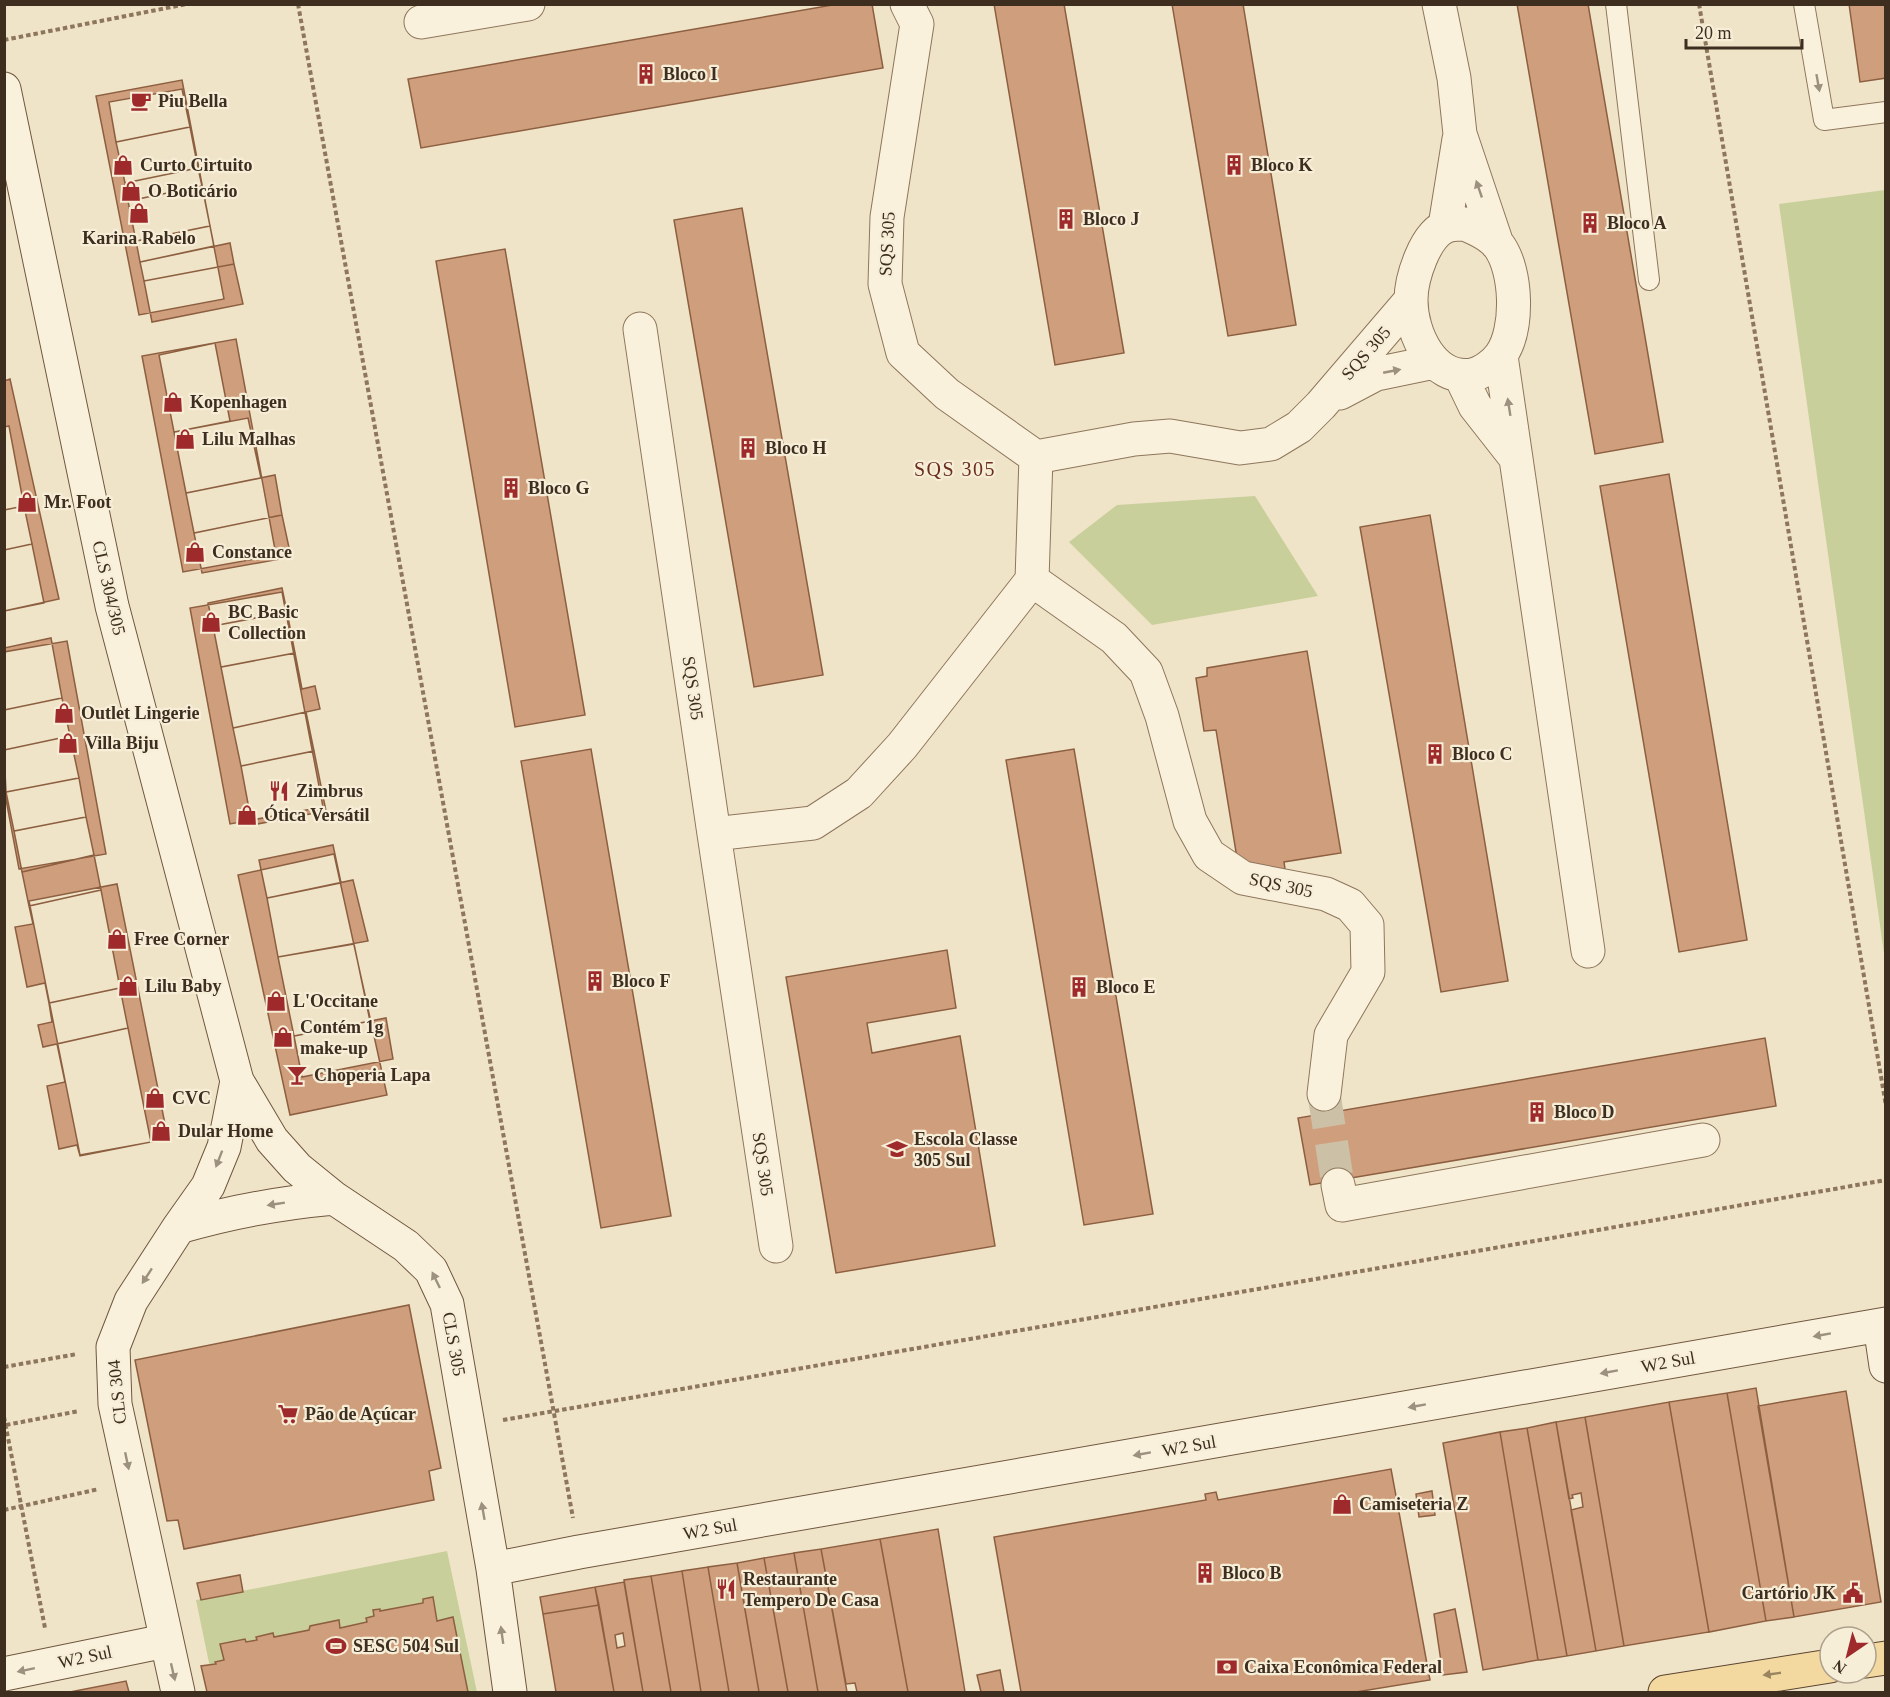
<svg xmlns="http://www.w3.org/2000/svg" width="1890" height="1697" font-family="Georgia,serif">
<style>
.green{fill:#c9cf9b}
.building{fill:#cf9f7d;stroke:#8d5f41;stroke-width:1.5;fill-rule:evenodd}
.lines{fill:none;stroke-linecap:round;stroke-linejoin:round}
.street-tunnel{stroke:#ccc0a6;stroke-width:33;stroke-dasharray:33 16;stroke-linecap:butt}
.lane-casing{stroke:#8d765c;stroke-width:22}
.street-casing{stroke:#8d765c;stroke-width:35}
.secondary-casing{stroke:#6f573f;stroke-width:35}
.primary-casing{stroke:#5b4430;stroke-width:35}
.path{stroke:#8d765c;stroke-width:4;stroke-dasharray:4.5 3;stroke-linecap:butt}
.lane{stroke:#faf1dc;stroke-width:20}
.street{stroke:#faf1dc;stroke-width:33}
.secondary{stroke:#faf1dc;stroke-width:33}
.primary{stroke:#f3d9a0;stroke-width:33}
.oneway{fill:#9c907e}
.oneway2{fill:#988460}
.labels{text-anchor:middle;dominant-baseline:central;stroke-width:4.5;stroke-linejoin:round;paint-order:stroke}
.poi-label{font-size:18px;font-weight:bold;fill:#3d2e20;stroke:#f7eed8;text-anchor:start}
.street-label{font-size:18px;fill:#3d2e20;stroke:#f7eed8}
.neighbourhood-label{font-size:20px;letter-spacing:1.5px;fill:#6b2e1e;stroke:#f7eed8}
</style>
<rect width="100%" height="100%" fill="#f0e4c8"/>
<!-- green -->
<path class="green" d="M1885 190H1886L1885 961 1779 204Z
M1255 496 1318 596 1152 625 1069 542 1117 505Z
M447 1551 477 1692H215L196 1600Z"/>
<!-- building -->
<path class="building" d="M838 4H872L883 68 421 148 408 79Z
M994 4H1064L1124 353 1055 365Z
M1172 4H1243L1296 325 1228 336Z
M1517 4H1588L1663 442 1595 454Z
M1849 4H1886V78L1860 82Z
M182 80 224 299 139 315 96 96Z
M182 89 190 127 116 142 109 102Z
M190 127 198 168 125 183 116 142Z
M198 168 202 186 128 201 125 183Z
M202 186 210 226 136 241 128 201Z
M742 208 823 675 754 687 674 220Z
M210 226 214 246 140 262 136 241Z
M230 243 234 264 144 281 140 262Z
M505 249 585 715 515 727 436 261Z
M234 264 243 304 152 322 144 281Z
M236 339 276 555 183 572 142 356Z
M215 343 230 421 174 432 159 355Z
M10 379 59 599 4 611V381Z
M248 418 261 478 186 493 174 432Z
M9 426 24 506 4 510V427Z
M1669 474 1747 940 1679 952 1600 486Z
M275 475 282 515 194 533 186 493Z
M24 506 32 544 4 550V510Z
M282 515 291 557 202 573 194 533Z
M1430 515 1508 981 1441 992 1360 527Z
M32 544 44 603 4 611V550Z
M282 588 287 612 213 626 208 603Z
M282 592 323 807 230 824 190 608Z
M287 612 295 653 221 667 213 626Z
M51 638 62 698 4 710V648Z
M67 641 106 854 19 869 4 789V652Z
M1307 651 1341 853 1284 862 1286 876 1239 870 1216 730 1204 731 1196 678 1207 676V668Z
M295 653 302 689 315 686 320 709 233 728 221 667Z
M62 698 70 736 4 750V710Z
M306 712 314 751 241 766 233 728Z
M70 736 79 778 6 792 4 750Z
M591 749 671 1216 601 1228 521 761Z
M1074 749 1153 1214 1084 1225 1006 760Z
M314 751 326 811 252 825 241 766Z
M79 778 86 817 14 831 6 792Z
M86 817 94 855 22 872 14 831Z
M333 845 341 883 267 898 259 860Z
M334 854 387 1095 290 1115 238 875Z
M94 855 101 890 29 906 22 872Z
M353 880 368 941 278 957 267 898Z
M117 884 168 1139 80 1155 29 901Z
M101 890 120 988 49 1003 45 983 27 987 15 927 33 924 29 906Z
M354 944 370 1021 294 1036 278 957Z
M947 950 956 1008 867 1023 872 1053 960 1036 995 1246 836 1273 786 977Z
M120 988 128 1028 43 1047 38 1025 52 1022 49 1003Z
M386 1018 393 1059 302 1077 294 1036Z
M128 1028 151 1142 80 1156 77 1145 59 1149 47 1086 65 1082 57 1044Z
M1765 1038 1776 1106 1310 1185 1298 1118Z
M409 1305 441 1468 429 1471 434 1500 184 1549 178 1520 167 1521 135 1360Z
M1756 1388 1794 1617 1766 1621 1727 1393Z
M1846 1391 1881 1602 1794 1617 1758 1406Z
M1727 1393 1766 1621 1709 1632 1669 1402Z
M1669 1402 1709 1632 1624 1646 1585 1417Z
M1585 1417 1624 1646 1596 1651 1571 1510 1583 1507 1581 1493 1572 1495 1573 1498 1569 1499 1556 1422Z
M1556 1422 1596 1651 1567 1656 1527 1428Z
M1527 1428 1567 1656 1541 1660H1538L1500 1432Z
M1500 1432 1538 1660 1483 1670 1443 1443Z
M1391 1469 1430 1680 1356 1692H1021L994 1537 1206 1500 1205 1494 1216 1492 1218 1500Z
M1432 1491 1435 1515 1419 1517 1416 1494Z
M938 1529 965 1692H908L880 1539Z
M880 1539 883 1555 908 1692H857L855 1683 846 1684 821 1549Z
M821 1549 824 1565 847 1692H818L794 1553Z
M794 1553 818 1692H788L764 1558Z
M764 1558 788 1692H759L737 1563Z
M737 1563 740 1580 759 1692H729L708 1567Z
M708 1567 711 1585 729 1692H701L682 1571Z
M682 1571 701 1692H671L651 1576Z
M240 1575 243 1592 201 1600 197 1583Z
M651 1576 671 1692H643L624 1580Z
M624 1582 627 1600 643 1692H614L595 1587ZM623 1633 625 1646 617 1648 615 1635Z
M595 1587 599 1605 543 1614 540 1597Z
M433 1597 437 1621 453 1617 468 1692H207L201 1666 216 1664 215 1662 224 1660 220 1644 245 1639 246 1642 257 1640 256 1637 273 1633 274 1637 309 1630 310 1626 339 1620 340 1628 367 1622 366 1618 374 1616 373 1610 380 1609V1611L423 1603V1599Z
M599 1605 614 1692H556L543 1614Z
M1455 1609 1467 1672 1443 1675 1434 1614Z
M1000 1670 1004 1692H981L977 1675Z
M126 1681 129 1692H70Z"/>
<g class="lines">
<!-- street-tunnel -->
<path class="street-tunnel" d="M1324 1094 1338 1185"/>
<!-- lane casing -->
<g class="lane-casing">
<path id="lane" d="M1616 4 1649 280
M1804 4 1824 120 1886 112"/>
</g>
<!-- street casing -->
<g class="street-casing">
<path id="street" d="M907 4 917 24 887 217 885 284 903 353 947 394 1036 457 1134 439 1170 436 1240 448 1271 444 1299 427 1321 405 1411 300
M1439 4 1454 78 1460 134 1497 244
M421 22 528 4
M1465 224C1477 229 1491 235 1499 246 1517 271 1519 329 1501 355 1495 364 1482 373 1472 375 1433 381 1411 334 1411 300 1411 279 1425 233 1447 226 1452 224 1459 224 1465 224Z
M1445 226 1459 139
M640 329 714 834 813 823 859 793 902 746 1032 580 1036 457
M1501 356 1588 951
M1461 377 1475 406 1515 457
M1340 393 1376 374 1434 362
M1032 580 1114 638 1146 672 1162 716 1190 821 1209 855 1243 878 1326 894 1350 905 1367 925 1368 972 1331 1035 1324 1094
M714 834 776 1246
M1338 1185 1342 1205 1703 1140"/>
</g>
<!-- secondary casing -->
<g class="secondary-casing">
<path id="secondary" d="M4 89 112 606 237 1081 272 1140 297 1168 334 1198 406 1246 431 1270 447 1304 493 1569 510 1692
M179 1227C233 1211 279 1203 334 1198
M1880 1325 1886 1366
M493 1569 579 1552 1886 1324
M4 1674 165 1641
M178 1692 115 1404 113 1347 131 1301 179 1227 208 1186 224 1147 237 1081"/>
</g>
<!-- primary casing -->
<g class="primary-casing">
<path id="primary" d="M1866 1661 1886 1658
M1665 1692 1830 1666"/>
</g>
<!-- path -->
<path class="path" d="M298 4 573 1518
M1699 4 1886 1106
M4 40 187 4
M4 1367 77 1354
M4 1417 45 1628
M503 1420 1886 1180
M6 1425 79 1411
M4 1510 99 1489"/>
<!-- lane -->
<use href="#lane" class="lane"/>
<!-- street -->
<use href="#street" class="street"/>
<!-- secondary -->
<use href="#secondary" class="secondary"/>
<!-- primary -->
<use href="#primary" class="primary"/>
</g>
<!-- one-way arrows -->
<defs><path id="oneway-solid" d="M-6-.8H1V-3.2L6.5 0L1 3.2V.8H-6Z" transform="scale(1.5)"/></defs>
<g class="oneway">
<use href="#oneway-solid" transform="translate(1818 83) rotate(80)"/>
<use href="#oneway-solid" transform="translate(1479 189) rotate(-109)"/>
<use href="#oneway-solid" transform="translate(1392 371) rotate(-11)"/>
<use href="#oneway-solid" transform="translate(1509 407) rotate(-99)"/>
<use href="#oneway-solid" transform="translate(219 1159) rotate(111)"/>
<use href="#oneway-solid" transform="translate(276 1204) rotate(171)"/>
<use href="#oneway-solid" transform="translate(147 1276) rotate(123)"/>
<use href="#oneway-solid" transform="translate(436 1280) rotate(-116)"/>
<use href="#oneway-solid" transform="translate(1822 1335) rotate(170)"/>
<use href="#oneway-solid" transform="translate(1609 1372) rotate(170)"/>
<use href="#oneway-solid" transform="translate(1417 1406) rotate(170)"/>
<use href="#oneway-solid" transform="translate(1142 1454) rotate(170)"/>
<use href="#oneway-solid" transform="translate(127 1461) rotate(78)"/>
<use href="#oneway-solid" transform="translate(483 1511) rotate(-100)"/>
<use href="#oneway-solid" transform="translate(502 1635) rotate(-98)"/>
<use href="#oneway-solid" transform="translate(26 1670) rotate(168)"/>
<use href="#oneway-solid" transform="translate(173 1672) rotate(77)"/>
</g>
<use class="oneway2" href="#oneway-solid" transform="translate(1772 1674) rotate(172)"/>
<!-- icons -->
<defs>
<g id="building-bare" transform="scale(1.62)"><path d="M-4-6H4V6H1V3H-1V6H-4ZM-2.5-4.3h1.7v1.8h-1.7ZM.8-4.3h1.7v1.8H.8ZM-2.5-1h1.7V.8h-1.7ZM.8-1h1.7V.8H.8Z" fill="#9e2a2b" stroke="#f7eed8" stroke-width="2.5" paint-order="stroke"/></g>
<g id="cafe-bare" transform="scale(1.62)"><path d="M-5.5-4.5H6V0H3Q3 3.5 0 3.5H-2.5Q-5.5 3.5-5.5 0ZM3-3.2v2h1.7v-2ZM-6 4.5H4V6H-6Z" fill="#9e2a2b" stroke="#f7eed8" stroke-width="2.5" paint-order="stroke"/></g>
<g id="shop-bare" transform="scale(1.62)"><path d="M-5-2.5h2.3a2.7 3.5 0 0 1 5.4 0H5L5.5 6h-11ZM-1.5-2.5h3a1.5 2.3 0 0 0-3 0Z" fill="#9e2a2b" stroke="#f7eed8" stroke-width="2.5" paint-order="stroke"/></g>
<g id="restaurant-bare" transform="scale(1.62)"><path d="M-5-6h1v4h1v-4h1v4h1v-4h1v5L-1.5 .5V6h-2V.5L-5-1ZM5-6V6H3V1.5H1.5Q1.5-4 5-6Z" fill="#9e2a2b" stroke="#f7eed8" stroke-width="2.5" paint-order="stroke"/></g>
<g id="bar-bare" transform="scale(1.62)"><path d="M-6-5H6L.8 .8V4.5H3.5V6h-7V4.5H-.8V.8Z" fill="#9e2a2b" stroke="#f7eed8" stroke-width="2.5" paint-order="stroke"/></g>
<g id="school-bare" transform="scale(1.62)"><path d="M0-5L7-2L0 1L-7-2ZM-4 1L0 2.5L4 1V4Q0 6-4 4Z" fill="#9e2a2b" stroke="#f7eed8" stroke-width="2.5" paint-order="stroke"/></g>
<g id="supermarket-bare" transform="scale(1.62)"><path d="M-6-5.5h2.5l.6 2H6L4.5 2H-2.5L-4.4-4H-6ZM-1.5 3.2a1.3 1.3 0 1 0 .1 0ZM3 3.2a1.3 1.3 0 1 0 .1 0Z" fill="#9e2a2b" stroke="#f7eed8" stroke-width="2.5" paint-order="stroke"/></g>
<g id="civic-bare" transform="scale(1.62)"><path d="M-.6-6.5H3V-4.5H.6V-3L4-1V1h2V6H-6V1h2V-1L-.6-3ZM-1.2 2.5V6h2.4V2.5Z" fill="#9e2a2b" stroke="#f7eed8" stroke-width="2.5" paint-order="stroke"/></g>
<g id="stadium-bare" transform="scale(1.62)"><path d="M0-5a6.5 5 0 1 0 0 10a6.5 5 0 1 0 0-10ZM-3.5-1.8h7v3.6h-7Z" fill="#9e2a2b" stroke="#f7eed8" stroke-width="2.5" paint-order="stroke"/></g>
<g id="bank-bare" transform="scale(1.62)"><path d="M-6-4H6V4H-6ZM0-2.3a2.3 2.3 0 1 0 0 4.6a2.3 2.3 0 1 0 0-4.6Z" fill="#9e2a2b" stroke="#f7eed8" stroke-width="2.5" paint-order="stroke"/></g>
</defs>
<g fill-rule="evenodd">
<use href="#building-bare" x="646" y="74"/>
<use href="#cafe-bare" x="141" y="101"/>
<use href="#shop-bare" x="123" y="165"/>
<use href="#building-bare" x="1234" y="165"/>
<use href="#shop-bare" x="131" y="191"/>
<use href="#shop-bare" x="139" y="213"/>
<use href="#building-bare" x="1066" y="219"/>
<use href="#building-bare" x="1590" y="223"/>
<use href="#shop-bare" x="173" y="402"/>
<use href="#shop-bare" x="185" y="439"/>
<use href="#building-bare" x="748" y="448"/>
<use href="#building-bare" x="511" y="488"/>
<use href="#shop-bare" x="27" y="502"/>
<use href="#shop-bare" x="195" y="552"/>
<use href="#shop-bare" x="211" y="622"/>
<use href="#shop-bare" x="64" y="713"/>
<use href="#shop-bare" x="68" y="743"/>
<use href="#building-bare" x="1435" y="754"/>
<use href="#restaurant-bare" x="279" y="791"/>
<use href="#shop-bare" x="247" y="815"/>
<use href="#shop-bare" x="117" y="939"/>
<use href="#building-bare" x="595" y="981"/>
<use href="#shop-bare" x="128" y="986"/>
<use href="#building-bare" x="1079" y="987"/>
<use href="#shop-bare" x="276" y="1001"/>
<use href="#shop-bare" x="283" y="1037"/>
<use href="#bar-bare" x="297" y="1075"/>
<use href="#shop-bare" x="155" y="1098"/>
<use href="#building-bare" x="1537" y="1112"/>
<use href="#shop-bare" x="161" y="1131"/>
<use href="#school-bare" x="897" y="1149"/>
<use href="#supermarket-bare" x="288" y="1414"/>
<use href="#shop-bare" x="1342" y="1504"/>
<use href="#building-bare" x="1205" y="1573"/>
<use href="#restaurant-bare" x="726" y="1589"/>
<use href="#civic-bare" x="1853" y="1593"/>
<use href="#stadium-bare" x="336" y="1646"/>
<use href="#bank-bare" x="1227" y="1667"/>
</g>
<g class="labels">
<!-- poi labels -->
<g class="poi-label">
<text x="663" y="74">Bloco I</text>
<text x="158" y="101">Piu Bella</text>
<text x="140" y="165">Curto Cirtuito</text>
<text x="1251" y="165">Bloco K</text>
<text x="148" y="191">O Boticário</text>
<text x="1083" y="219">Bloco J</text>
<text x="1607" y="223">Bloco A</text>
<text x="139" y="238" text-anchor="middle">Karina Rabelo</text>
<text x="190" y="402">Kopenhagen</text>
<text x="202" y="439">Lilu Malhas</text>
<text x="765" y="448">Bloco H</text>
<text x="528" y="488">Bloco G</text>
<text x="44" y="502">Mr. Foot</text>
<text x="212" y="552">Constance</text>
<text x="228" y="612">BC Basic<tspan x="228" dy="21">Collection</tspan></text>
<text x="81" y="713">Outlet Lingerie</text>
<text x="85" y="743">Villa Biju</text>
<text x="1452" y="754">Bloco C</text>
<text x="296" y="791">Zimbrus</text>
<text x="264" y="815">Ótica Versátil</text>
<text x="134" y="939">Free Corner</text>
<text x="612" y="981">Bloco F</text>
<text x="145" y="986">Lilu Baby</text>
<text x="1096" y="987">Bloco E</text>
<text x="293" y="1001">L'Occitane</text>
<text x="300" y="1027">Contém 1g<tspan x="300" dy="21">make-up</tspan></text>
<text x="314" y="1075">Choperia Lapa</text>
<text x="172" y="1098">CVC</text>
<text x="1554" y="1112">Bloco D</text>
<text x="178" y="1131">Dular Home</text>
<text x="914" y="1139">Escola Classe<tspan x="914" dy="21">305 Sul</tspan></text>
<text x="305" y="1414">Pão de Açúcar</text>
<text x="1359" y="1504">Camiseteria Z</text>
<text x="1222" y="1573">Bloco B</text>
<text x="743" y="1579">Restaurante<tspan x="743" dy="21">Tempero De Casa</tspan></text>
<text x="1836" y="1593" text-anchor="end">Cartório JK</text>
<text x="353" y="1646">SESC 504 Sul</text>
<text x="1244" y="1667">Caixa Econômica Federal</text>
</g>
<!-- street labels -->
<g class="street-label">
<text transform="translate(887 244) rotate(-87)">SQS 305</text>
<text transform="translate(1366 353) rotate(-49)">SQS 305</text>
<text transform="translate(109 588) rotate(77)">CLS 304/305</text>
<text transform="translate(693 688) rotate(82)">SQS 305</text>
<text transform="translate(1281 885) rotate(12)">SQS 305</text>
<text transform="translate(763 1164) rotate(82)">SQS 305</text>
<text transform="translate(454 1344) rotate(80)">CLS 305</text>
<text transform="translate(1668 1362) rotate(-10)">W2 Sul</text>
<text transform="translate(117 1392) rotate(-96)">CLS 304</text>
<text transform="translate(1189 1446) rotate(-10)">W2 Sul</text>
<text transform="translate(710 1529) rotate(-10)">W2 Sul</text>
<text transform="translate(85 1657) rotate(-12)">W2 Sul</text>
</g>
<!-- neighbourhood labels -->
<g class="neighbourhood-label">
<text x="955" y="469">SQS 305</text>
</g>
</g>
<!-- border -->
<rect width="1890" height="1697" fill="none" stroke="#3d2e20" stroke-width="12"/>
<!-- north arrow -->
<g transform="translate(1848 1655) rotate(215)"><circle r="28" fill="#f7eed8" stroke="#ada18e" stroke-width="1.5"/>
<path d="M0-4.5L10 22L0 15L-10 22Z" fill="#9e2a2b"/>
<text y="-9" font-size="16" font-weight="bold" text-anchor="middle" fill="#3d2e20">N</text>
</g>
<!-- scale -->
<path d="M1686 39v9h116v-9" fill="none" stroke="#3d2e20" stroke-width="3"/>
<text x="1695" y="39" font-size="18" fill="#3d2e20" stroke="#f7eed8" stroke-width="4.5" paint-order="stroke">20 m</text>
</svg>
